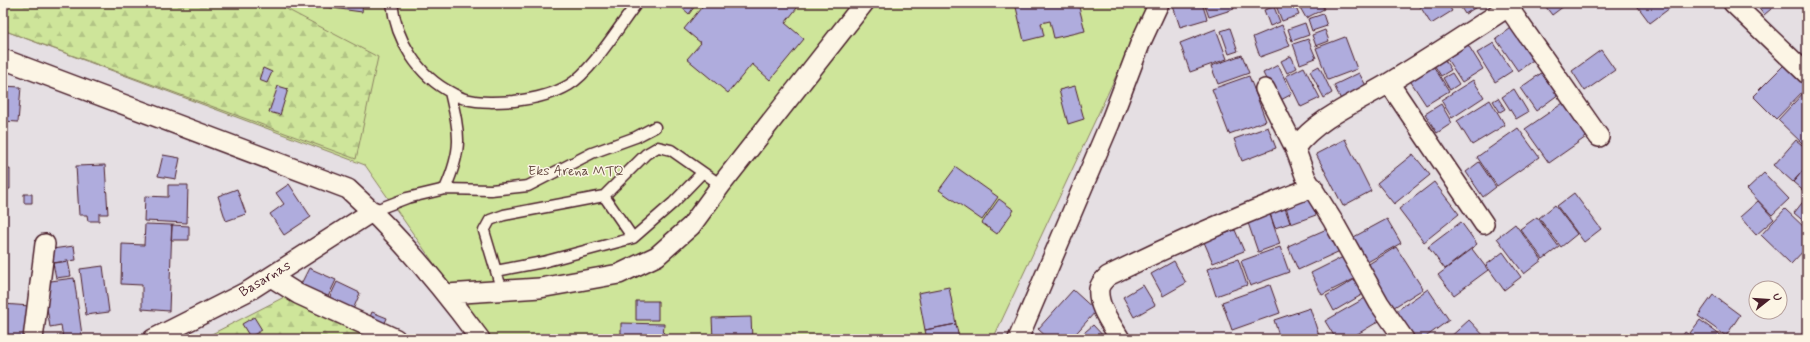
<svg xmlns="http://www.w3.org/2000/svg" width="1810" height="342" font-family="Mynerve,sans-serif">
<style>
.green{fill:#cee59a;stroke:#8c8262}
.forest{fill:url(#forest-firs);stroke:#8c8262}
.building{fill:#afacdd;stroke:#4a1f2b}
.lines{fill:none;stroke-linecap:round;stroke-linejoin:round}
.lane-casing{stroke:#4a1f2b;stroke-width:13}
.street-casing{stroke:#4a1f2b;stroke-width:22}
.lane{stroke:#fcf5e5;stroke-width:10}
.street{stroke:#fcf5e5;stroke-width:19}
.labels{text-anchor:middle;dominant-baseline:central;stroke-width:3;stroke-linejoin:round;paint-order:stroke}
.park-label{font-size:14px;fill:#6b5047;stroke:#fcf5e5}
.street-label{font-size:14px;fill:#4a1f2b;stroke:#fcf5e5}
</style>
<defs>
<pattern id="forest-firs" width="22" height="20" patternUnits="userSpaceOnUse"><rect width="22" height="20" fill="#cee59a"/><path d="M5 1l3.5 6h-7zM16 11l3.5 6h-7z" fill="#b2c485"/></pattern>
</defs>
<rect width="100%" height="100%" fill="#e5dfe3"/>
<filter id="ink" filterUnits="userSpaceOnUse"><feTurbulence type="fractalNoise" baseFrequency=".025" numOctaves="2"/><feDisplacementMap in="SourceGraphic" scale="8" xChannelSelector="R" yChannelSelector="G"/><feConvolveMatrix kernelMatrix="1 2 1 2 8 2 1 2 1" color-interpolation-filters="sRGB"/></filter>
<g filter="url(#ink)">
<!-- green -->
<path class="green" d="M3 3H1150L993 339H487L365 165 3 30Z"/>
<!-- forest -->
<path class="forest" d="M3 3H275L378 57 356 159 3 30Z
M290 294 383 339H202Z"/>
<!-- building -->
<path class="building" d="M311 3H363L362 12 310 5Z
M680 3H697L689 14 679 5Z
M705 3H801L785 23 804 39 770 80 752 64 728 93 687 59 701 43 684 29Z
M1015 3H1036V6L1046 3H1078L1085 31 1054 38 1050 21 1041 23 1044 36 1024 41Z
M1172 3H1202L1207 19 1180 27Z
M1204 3H1232L1234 9 1209 17Z
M1275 3H1294L1299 15 1282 21Z
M1300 3H1321L1324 9 1306 18 1298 4Z
M1418 3H1447L1452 11 1431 24Z
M1458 3H1483L1465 14Z
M1543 3H1562L1564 6 1552 15Z
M1635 3H1666L1670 8 1650 23Z
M1760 3H1778L1764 15 1757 6Z
M1274 7 1280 22 1270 26 1264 10Z
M1323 14 1327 26 1312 31 1308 19Z
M1305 23 1309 35 1292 41 1288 29Z
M1282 25 1290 46 1260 57 1253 37Z
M1514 26 1536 58 1518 71 1496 39Z
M1230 28 1238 51 1229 54 1221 31Z
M1216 29 1227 59 1190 72 1180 43Z
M1325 30 1329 41 1316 46 1312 35Z
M1345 37 1357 69 1328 80 1316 48Z
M1308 39 1316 58 1300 64 1293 44Z
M1465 40 1483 69 1462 82 1443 53Z
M1494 43 1512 71 1495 82 1477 53Z
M1601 50 1615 70 1585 91 1572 71Z
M1242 55 1249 73 1218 84 1211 66Z
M1291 56 1297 68 1287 73 1281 61Z
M1443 57 1451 70 1441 76 1433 63Z
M1788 61 1807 80V87L1776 119 1753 96Z
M1432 64 1449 91 1426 105 1409 79Z
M1278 65 1292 94 1277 102 1263 73Z
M1319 66 1332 93 1324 98 1310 71Z
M1304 67 1320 98 1301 107 1286 76Z
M263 68 272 72 267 83 259 80Z
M1543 72 1559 94 1536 111 1520 88Z
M1359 73 1369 91 1343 104 1334 85Z
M1452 73 1459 84 1450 90 1443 78Z
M1249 76 1266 121 1229 134 1212 89Z
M1473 80 1484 97 1452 118 1441 100Z
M3 86 21 87 18 122 3 121Z
M278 86 288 89 280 115 269 112Z
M1075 86 1084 119 1068 124 1059 90Z
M1514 89 1528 112 1516 119 1502 97Z
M1807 89V143L1804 145 1778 120Z
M1498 98 1505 109 1500 112 1493 101Z
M1490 100 1505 125 1472 145 1457 121Z
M1566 101 1589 135 1549 163 1525 129Z
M1441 104 1452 123 1437 133 1425 114Z
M1268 127 1276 148 1242 161 1234 139Z
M1518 128 1539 157 1497 186 1477 157Z
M1345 139 1371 191 1343 206 1316 154Z
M1796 140 1807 149V166L1793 182 1774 165Z
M1413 154 1430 175 1394 204 1377 183Z
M163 155 180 158 176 179 158 176Z
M1479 162 1496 187 1483 197 1466 172Z
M105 165 108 214H99V221H88L87 215H79L76 166Z
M1807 166V194L1793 182Z
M956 167 998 197 982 220 939 190Z
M10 169V189H3V170Z
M1764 173 1789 199 1772 215 1747 189Z
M1434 182 1459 214 1424 242 1399 209Z
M289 184 311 217 284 235 270 214 284 204 276 193Z
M168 185H188L187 223 144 221 145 196 168 197Z
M237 189 246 214 226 221 218 196Z
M1309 192 1316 215 1291 224 1284 200Z
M1574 193 1601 229 1584 242 1557 206Z
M24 194H32V203H24Z
M1806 198 1807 199V224L1794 213Z
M999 199 1014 210 997 234 982 223Z
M1758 201 1774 219 1756 235 1740 217Z
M1283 202 1290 223 1275 228 1268 207Z
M1555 205 1577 234 1561 247 1539 218Z
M1268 209 1280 244 1258 252 1246 217Z
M1785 209 1807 230V247L1791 264 1761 235Z
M1537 217 1559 247 1543 259 1520 229Z
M1387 219 1401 243 1364 264 1350 239Z
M1461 222 1477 244 1445 269 1428 247Z
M145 224 172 225 169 311 142 309V285L121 284 122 244 144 245Z
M1515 224 1542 260 1524 274 1497 238Z
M172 225 189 226V240H171Z
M1329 228 1340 251 1298 270 1288 246Z
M1235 230 1244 251 1213 263 1204 242Z
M74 246 76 260 53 263 52 249Z
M1280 247 1289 272 1250 286 1241 261Z
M1396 247 1423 289 1391 309 1364 267Z
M1472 249 1488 270 1454 295 1438 275Z
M1503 252 1521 277 1504 290 1486 265Z
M1345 256 1356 278 1322 295 1311 273Z
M1238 259 1247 285 1216 296 1207 269Z
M68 261 71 276 56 278 53 263Z
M1174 261 1186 283 1163 296 1151 274Z
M103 266 109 312 86 315 80 269Z
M309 268 336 280 327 299 300 286Z
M74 278 82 335 63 338 61 325 50 327 43 282Z
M1357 278 1365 293 1334 311 1326 296Z
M337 282 360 293 352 312 328 301Z
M1143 285 1155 305 1134 317 1123 297Z
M1270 285 1280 313 1232 330 1222 302Z
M949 287 956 324 925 330 918 293Z
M1428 289 1449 320 1423 339H1416L1396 311Z
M1073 290 1096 311 1071 339H1049L1038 329Z
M1713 295 1740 315 1726 336 1698 316Z
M1367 297 1381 320 1349 339H1336L1325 321Z
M636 301H658V320H636Z
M3 304 30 306 28 339H3Z
M1310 308 1320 339H1280L1274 320Z
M372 312 387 318 382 330 367 324Z
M254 317 262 330 250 337 242 324Z
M751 317 752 339H713L712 318Z
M1469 320 1487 339H1448Z
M1700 320 1725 339H1698L1690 333Z
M621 323 664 324 663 339H621Z
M956 324 959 339H927L925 330Z
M1093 325 1106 339H1077Z
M1685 332 1695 339H1680Z"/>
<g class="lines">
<!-- lane casing -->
<g class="lane-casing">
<path id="lane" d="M392 3C396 40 418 76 452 93 456 95 461 98 465 99 481 103 498 102 514 101 532 99 554 94 569 85 592 71 620 25 637 3
M445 189C463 148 460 135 450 92
M604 196 633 238
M373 211 407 198 445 189 491 190 528 186 592 153 636 137 655 127
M496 271 543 262 633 238 673 203 702 173
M502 291 484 231 490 220 504 215 604 196 646 154 658 147 671 150 721 185"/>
</g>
<!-- street casing -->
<g class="street-casing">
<path id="street" d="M1733 3 1807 74
M1508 7 1599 137
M3 59 348 189C398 234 440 285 480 339
M1389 83 1484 224
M1265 89 1295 148 1306 178 1333 221 1379 303 1404 339
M1295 148C1316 119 1359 101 1389 83 1431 57 1473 30 1514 3
M271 277 298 294 396 339
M447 294 540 288 619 274 657 256 691 226 721 185 864 3
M33 339 45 244
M153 339 250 290 373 211
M1018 339 1110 123 1140 44 1159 3
M1120 339C1112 325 1097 306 1099 289 1100 283 1104 280 1108 276 1175 243 1244 213 1313 187"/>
</g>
<!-- lane -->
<use href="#lane" class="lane"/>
<!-- street -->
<use href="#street" class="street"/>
</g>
</g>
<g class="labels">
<!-- park labels -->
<g class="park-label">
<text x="576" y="171">Eks Arena MTQ</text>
</g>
<!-- street labels -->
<g class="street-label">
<text transform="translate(265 279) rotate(-31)">Basarnas</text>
</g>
</g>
<!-- margin -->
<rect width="1810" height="342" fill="none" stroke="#fcf5e5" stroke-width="16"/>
<rect x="8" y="8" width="1794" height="326" fill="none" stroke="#4a1f2b" stroke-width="1.5" filter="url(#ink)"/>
<!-- north arrow -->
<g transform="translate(1768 300) rotate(73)"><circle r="19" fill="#fcf5e5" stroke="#b59f9b"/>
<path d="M0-3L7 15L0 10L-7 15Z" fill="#4a1f2b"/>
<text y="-6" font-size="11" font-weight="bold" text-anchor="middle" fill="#4a1f2b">U</text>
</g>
</svg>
